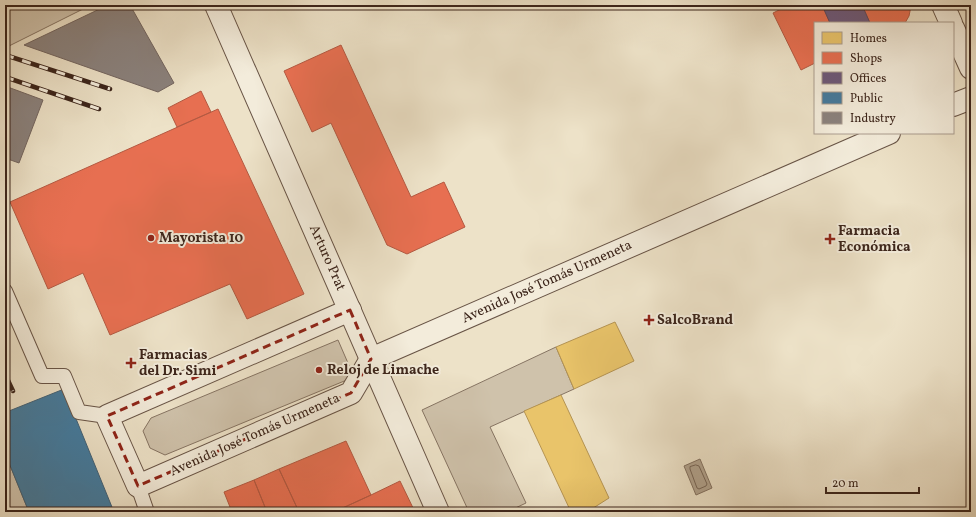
<svg xmlns="http://www.w3.org/2000/svg" width="976" height="517" font-family="Vollkorn,serif">
<style>
.green{fill:#cfc2ab;stroke:#867463}
.water{fill:#b1a28d;stroke:#82705f}
.homes{fill:#e9c46a;stroke:#b59452}
.shops{fill:#e76f51;stroke:#b45941}
.offices{fill:#6d597a;stroke:#5e495e}
.public{fill:#457b9d;stroke:#426176}
.industry{fill:#8a817c;stroke:#73655f}
.lines{fill:none;stroke-linecap:round;stroke-linejoin:round}
.shore{stroke:#766454;stroke-width:1}
.service-casing{stroke:#685446;stroke-width:16}
.minor-casing{stroke:#685446;stroke-width:24}
.tertiary-casing{stroke:#685446;stroke-width:24}
.service{stroke:#f3ecdb;stroke-width:14}
.minor{stroke:#f3ecdb;stroke-width:22}
.tertiary{stroke:#f3ecdb;stroke-width:22}
.rail-casing{stroke:#3c251b;stroke-width:4.5}
.rail{stroke:#f3ecdb;stroke-width:3;stroke-dasharray:9;stroke-linecap:butt}
.marked{fill:none;stroke:#8f2418;stroke-width:3;stroke-dasharray:8 5;stroke-linejoin:round}
.poi-dot{fill:#8f2418;stroke:#f3ecdb;stroke-width:1.5}
.labels{text-anchor:middle;dominant-baseline:central;stroke-width:4;stroke-linejoin:round;paint-order:stroke}
.poi-label{font-size:14px;font-weight:bold;fill:#3c251b;stroke:#f3ecdb;text-anchor:start}
.street-label{font-size:14px;fill:#3c251b;stroke:#f3ecdb}
</style>
<rect width="100%" height="100%" fill="#ede2c8"/>
<filter id="stains"><feTurbulence type="fractalNoise" baseFrequency=".005" numOctaves="4"/><feColorMatrix values="0 0 0 0 .2 0 0 0 0 .09 0 0 0 0 .02 0 0 0 .5 -.17"/></filter>
<radialGradient id="worn" r=".72"><stop offset=".6" stop-color="#630" stop-opacity="0"/><stop offset="1" stop-color="#630" stop-opacity=".3"/></radialGradient>
<!-- green -->
<path class="green" d="M5 5H91L7 47 5 46Z
M338 340 354 377 165 455 150 448 143 431 151 418Z
M556 347 574 389 490 427 526 503 507 512H469L422 410Z
M5 453 29 512H5Z"/>
<!-- water -->
<path class="water" d="M700 459 712 488 696 495 684 466Z"/>
<!-- homes -->
<path class="homes" d="M615 322 634 361 574 389 556 347Z
M561 395 609 498 587 512H571L524 411Z"/>
<!-- shops -->
<path class="shops" d="M789 5H822L830 23H815V63L801 70 773 13Z
M862 5H911V6L909 16 905 23H870Z
M341 45 411 197 444 182 465 227 407 254 387 245 331 123 312 132 284 71Z
M201 91 211 112 177 127 168 108Z
M218 109 304 294 247 319 230 284 110 335 83 273 48 289 10 202Z
M346 441 371 495 334 512H299L279 469Z
M279 469 299 512H267L254 480Z
M254 480 267 512H232L224 492Z
M400 481 415 512H334L371 495Z"/>
<!-- offices -->
<path class="offices" d="M822 5H862L870 23H830Z"/>
<!-- public -->
<path class="public" d="M64 389 70 404 114 512H29L5 453V401L9 411Z"/>
<!-- industry -->
<path class="industry" d="M108 5H130L174 83 158 92 24 45Z
M5 86 43 100 19 163 5 158Z"/>
<g class="lines">
<!-- shore -->
<path class="shore" d="M696 465 699 466 707 484 706 486 699 489 697 488 690 469V467Z"/>
<!-- service casing -->
<g class="service-casing">
<path id="service" d="M5 291 42 376H64L79 412 107 416
M138 486 147 512"/>
</g>
<!-- minor casing -->
<g class="minor-casing">
<path id="minor" d="M943 5 951 23
M953 28 971 68
M350 310 107 416 138 486 351 393 371 359"/>
</g>
<!-- tertiary casing -->
<g class="tertiary-casing">
<path id="tertiary" d="M216 5 438 512
M953 105 971 98
M371 359 889 133"/>
</g>
<!-- service -->
<use href="#service" class="service"/>
<!-- minor -->
<use href="#minor" class="minor"/>
<!-- tertiary -->
<use href="#tertiary" class="tertiary"/>
<!-- rail casing -->
<g class="rail-casing">
<path id="rail" d="M5 55 110 89
M5 77 99 109
M5 374 13 391"/>
</g>
<!-- rail -->
<use href="#rail" class="rail"/>
</g>
<!-- marked area -->
<path class="marked" d="M350 310 371 359 351 393 138 486 107 416Z"/>
<!-- markers -->
<g class="poi-dot">
<circle cx="151" cy="238" r="4"/>
<path d="M828 233h4v4h4v4h-4v4h-4v-4h-4v-4h4z"/>
<path d="M647 314h4v4h4v4h-4v4h-4v-4h-4v-4h4z"/>
<path d="M129 357h4v4h4v4h-4v4h-4v-4h-4v-4h4z"/>
<circle cx="319" cy="370" r="4"/>
</g>
<g class="labels">
<!-- poi labels -->
<g class="poi-label">
<text x="838" y="231">Farmacia<tspan x="838" dy="16">Económica</tspan></text>
<text x="159" y="238">Mayorista 10</text>
<text x="657" y="320">SalcoBrand</text>
<text x="139" y="355">Farmacias<tspan x="139" dy="16">del Dr. Simi</tspan></text>
<text x="327" y="370">Reloj de Limache</text>
</g>
<!-- street labels -->
<g class="street-label">
<text transform="translate(327 258) rotate(66)">Arturo Prat</text>
<text transform="translate(547 282) rotate(-24)">Avenida José Tomás Urmeneta</text>
<text transform="translate(255 435) rotate(-24)">Avenida José Tomás Urmeneta</text>
</g>
</g>
<!-- margin -->
<rect width="976" height="517" fill="none" stroke="#ede2c8" stroke-width="20"/>
<rect x="6" y="6" width="964" height="505" fill="none" stroke="#3c251b" stroke-width="2"/>
<rect x="10" y="10" width="956" height="497" fill="none" stroke="#3c251b"/>
<!-- legend -->
<rect x="814" y="22" width="140" height="112" fill="#f3ecdb" stroke="#aa9c8e"/>
<rect x="822" y="32" width="20" height="12" fill="#e9c46a" stroke="#aa9c8e"/>
<text x="850" y="42" font-size="12" fill="#3c251b">Homes</text>
<rect x="822" y="52" width="20" height="12" fill="#e76f51" stroke="#aa9c8e"/>
<text x="850" y="62" font-size="12" fill="#3c251b">Shops</text>
<rect x="822" y="72" width="20" height="12" fill="#6d597a" stroke="#aa9c8e"/>
<text x="850" y="82" font-size="12" fill="#3c251b">Offices</text>
<rect x="822" y="92" width="20" height="12" fill="#457b9d" stroke="#aa9c8e"/>
<text x="850" y="102" font-size="12" fill="#3c251b">Public</text>
<rect x="822" y="112" width="20" height="12" fill="#8a817c" stroke="#aa9c8e"/>
<text x="850" y="122" font-size="12" fill="#3c251b">Industry</text>
<!-- scale -->
<path d="M826 487v6h93v-6" fill="none" stroke="#3c251b" stroke-width="2"/>
<text x="832" y="487" font-size="12" fill="#3c251b" stroke="#f3ecdb" stroke-width="3" paint-order="stroke">20 m</text>
<rect width="100%" height="100%" filter="url(#stains)"/>
<rect width="100%" height="100%" fill="url(#worn)"/>
</svg>
